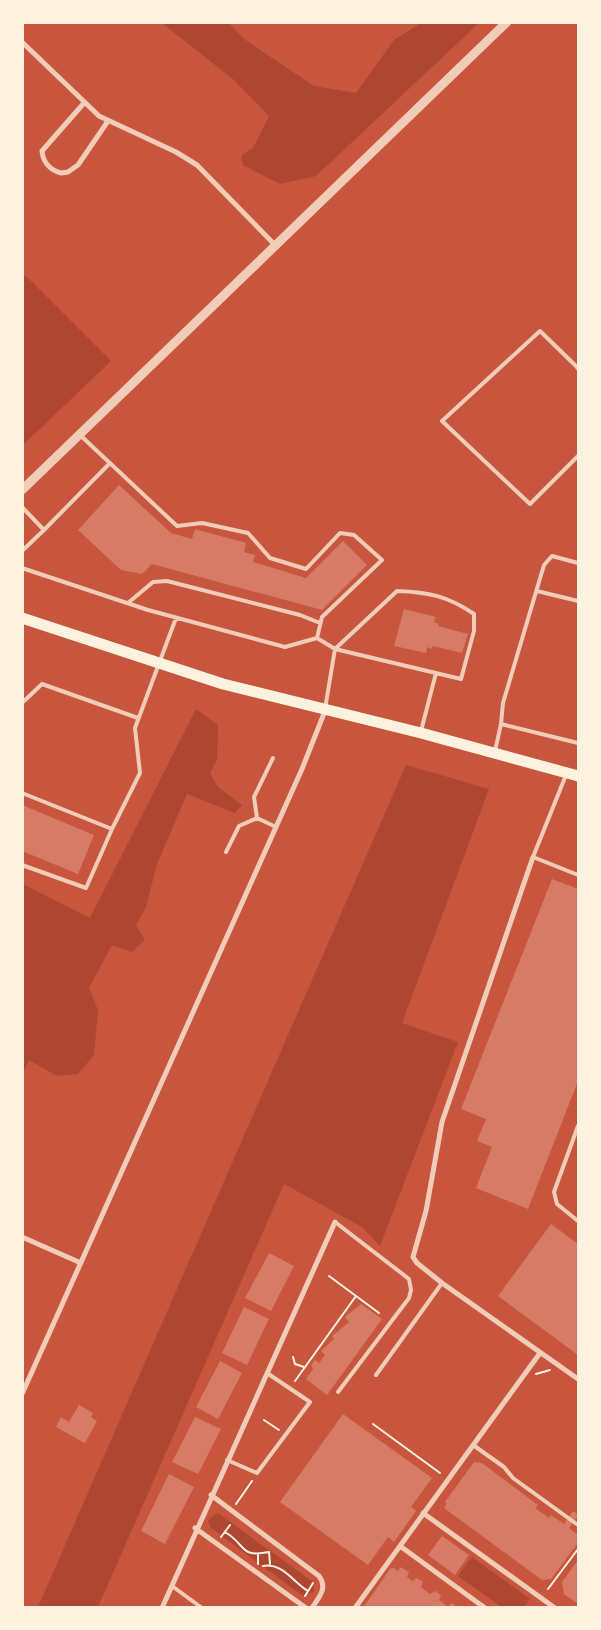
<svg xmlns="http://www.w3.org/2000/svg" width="601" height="1630" font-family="'IBM Plex Sans',sans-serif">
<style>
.green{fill:#ae4732}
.building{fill:#d67c66}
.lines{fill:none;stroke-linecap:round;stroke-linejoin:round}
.path{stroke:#fff3e0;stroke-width:2}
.service{stroke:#f1ccb7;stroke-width:4}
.minor{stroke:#f1ccb7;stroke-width:5}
.tertiary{stroke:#f1ccb7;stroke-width:9}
.primary{stroke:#fff3e0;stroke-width:11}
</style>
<rect width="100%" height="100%" fill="#c8553d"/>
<!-- green -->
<path class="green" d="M162 23H229L244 39 314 86 356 93 394 40 421 23H479L316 176 280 184 243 165 241 156 253 148 269 116 234 80Z
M25 275 111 361 23 445 22 278Z
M196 709 218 725 217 760 210 773 218 787 242 805 235 813 187 794 157 864 146 907 136 925 145 940 132 952 112 945 89 988 98 1010 94 1055 78 1074 57 1076 29 1060 23 1073V884L90 918Z
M406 765 489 789 402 1023 458 1042 380 1246 362 1227 284 1184 98 1607H38Z
M218 1513 313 1582 314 1592 303 1596 211 1528 208 1522 210 1518Z
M472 1557 530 1599 524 1607H502L458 1576Z"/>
<!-- building -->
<path class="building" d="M119 485 171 533 192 539 195 529 246 543 244 552 255 555 253 562 306 578 343 541 367 565 322 610 152 564 142 574 121 570 78 530Z
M404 609 436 617 434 622 439 624 438 626 468 634 462 653 433 646 431 649 427 647 426 653 394 646Z
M22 805 94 835 78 874 22 851Z
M552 879 578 889V1081L528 1209 476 1188 492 1147 477 1141 486 1119 461 1109Z
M551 1224 578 1244V1355L498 1296Z
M269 1253 294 1266 271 1311 245 1298Z
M361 1304 382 1319 327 1395 306 1379 313 1369 311 1365 315 1360 319 1363 325 1355 321 1351 334 1339 332 1336 349 1322 345 1317Z
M244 1307 269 1319 247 1365 222 1353Z
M220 1361 242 1373 218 1419 196 1407Z
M79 1405 93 1413 91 1417 97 1421 85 1443 56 1427 61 1417 69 1422Z
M343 1414 432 1478 411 1507 416 1511 394 1542 388 1537 368 1565 280 1502Z
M195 1417 221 1429 198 1474 172 1462Z
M474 1462 482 1463 538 1505 535 1508 549 1518 551 1515 564 1524 573 1511 578 1515 569 1528 578 1535V1543L551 1579 542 1580 444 1508 447 1503 445 1502Z
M169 1474 194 1487 165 1544 141 1531Z
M442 1536 469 1555 455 1575 428 1555Z
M578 1560V1604L564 1594 562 1582Z
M400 1567 409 1572 407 1577 412 1581 417 1578 423 1582 421 1587 430 1594 435 1591 441 1595 439 1600 448 1607 452 1603 458 1608H363L390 1569 394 1568 398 1571Z"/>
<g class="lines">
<!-- path -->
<path class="path" d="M329 1276 379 1313
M293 1357 295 1364 304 1367
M536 1374 550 1370
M295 1381 356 1296
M264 1420 279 1430
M373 1424 440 1473
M236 1504 252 1481
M225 1532C247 1545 239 1558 269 1552L270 1564
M221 1537 230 1525
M258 1554V1564
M263 1566C282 1562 293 1582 308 1591
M548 1589 578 1549
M305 1596 313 1583"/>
<!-- service -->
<path class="service" d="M578 368 540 331 442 421 530 504 578 456
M80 435 177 526 202 523 248 533 270 558 306 569 340 533 354 535 382 560 322 617 317 638
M22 507 44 530 22 551
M44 530 110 463
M578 563 552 556 544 565 503 703 501 724 578 743
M22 568 148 610 285 647 317 638 335 649 461 679 474 631V614C448 596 428 592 397 591L335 649 325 709
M537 591 578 601
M128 603 153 582 167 581 300 615 320 623
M22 703 42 684 138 718
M421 731 436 673
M495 751 501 724
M273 758 254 797 257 818 276 827
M566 775 533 857 578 875
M22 793 112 829
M226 852 239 826 257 818
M22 865 86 888 112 829 140 773 135 728 176 618
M578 1126 554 1192 557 1204 578 1221
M335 1222 409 1279 411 1290 409 1298 338 1392
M376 1375 442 1283
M473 1445 504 1467 513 1478 578 1525
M227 1460 257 1473 310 1402 267 1373
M172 1586 202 1608"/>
<!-- minor -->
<path class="minor" d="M22 42 99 116 176 152 197 165 275 245
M84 103 42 151C43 162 50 170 61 173L68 172 78 165 108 121
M578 368V367
M533 857 442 1122 426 1211 413 1257 417 1263 442 1283 578 1379
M22 1237 81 1263
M22 1394 302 769 325 711
M211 1495 319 1576C328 1588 319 1597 312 1608
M423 1513 555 1608
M195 1528 306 1608
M400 1546 485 1608
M162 1608 335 1222
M355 1608 540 1353"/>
<!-- tertiary -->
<path class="tertiary" d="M22 490 507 22"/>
<!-- primary -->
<path class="primary" d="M22 618 223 684 421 733 578 776"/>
</g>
<!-- border -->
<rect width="601" height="1630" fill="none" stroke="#fff3e0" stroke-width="48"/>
</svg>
